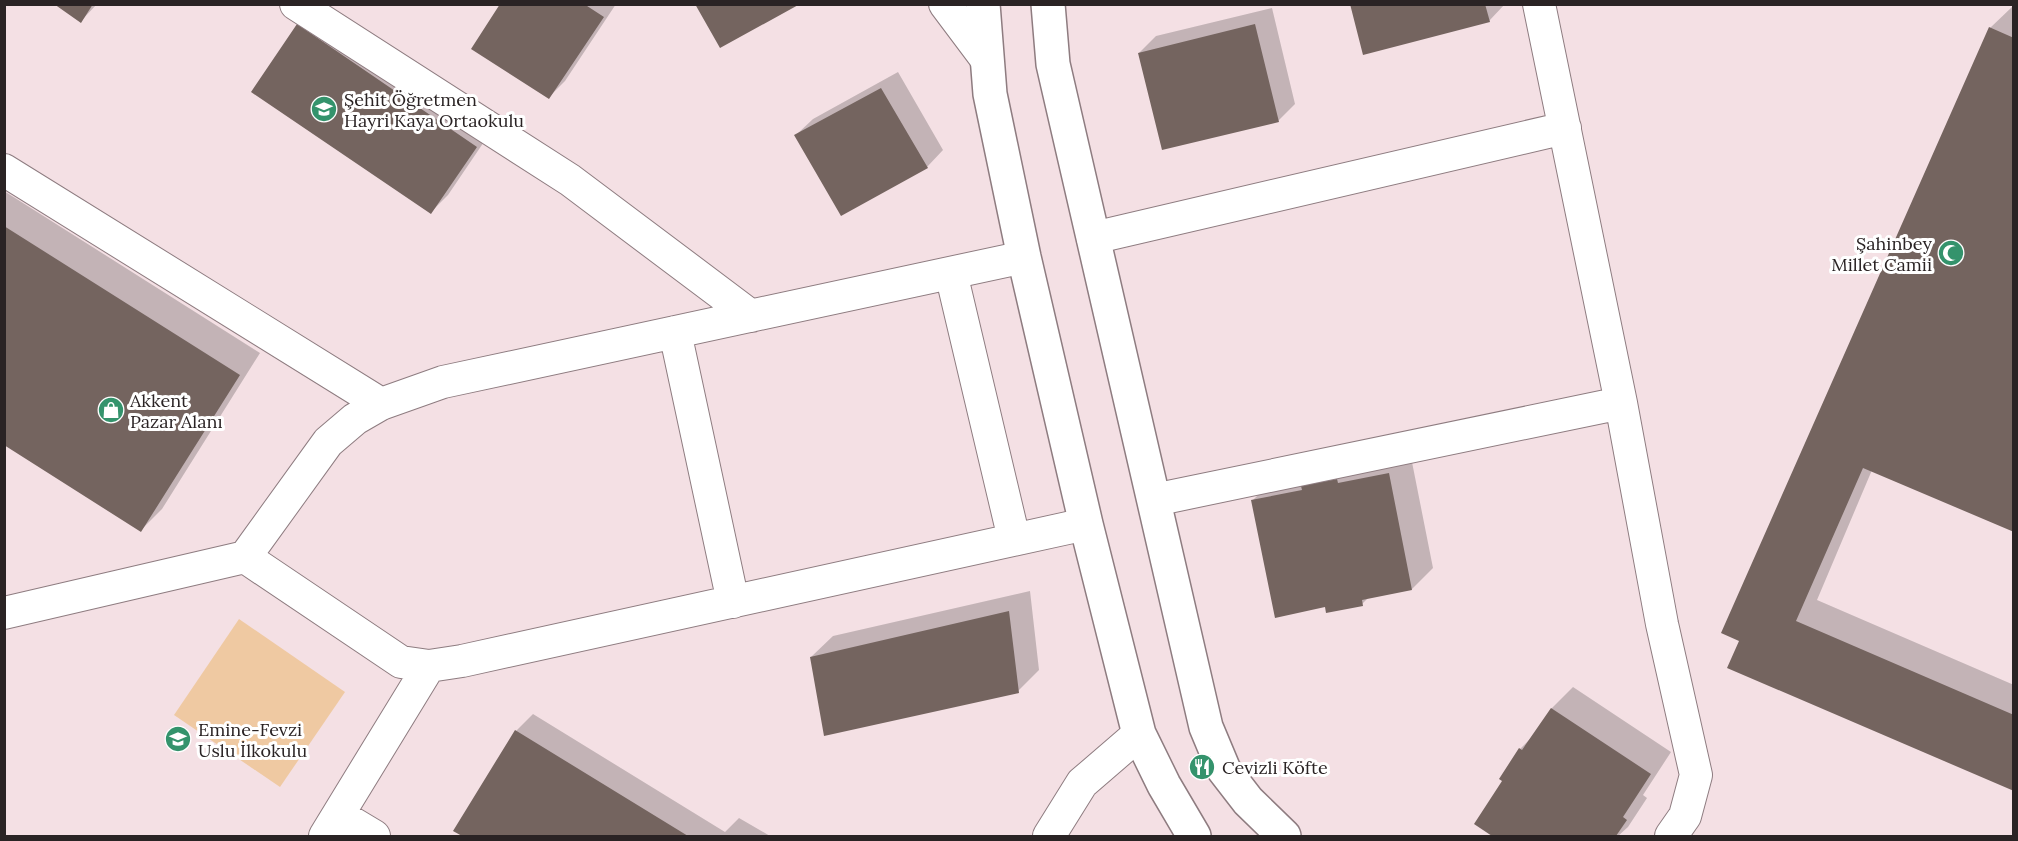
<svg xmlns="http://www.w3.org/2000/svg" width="2018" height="841" font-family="Lora,serif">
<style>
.green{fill:#efc9a2}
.shadow{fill:#0003}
.building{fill:#74645f}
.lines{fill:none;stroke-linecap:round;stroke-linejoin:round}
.minor-casing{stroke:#8e7c80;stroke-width:34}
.major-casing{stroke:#8e7c80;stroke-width:36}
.minor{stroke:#fff;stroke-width:32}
.major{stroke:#fff;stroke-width:33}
.labels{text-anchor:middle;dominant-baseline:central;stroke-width:6;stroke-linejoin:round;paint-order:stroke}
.poi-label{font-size:18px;fill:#2a2324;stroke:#fff;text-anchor:start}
</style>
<rect width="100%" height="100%" fill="#f4e0e4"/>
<!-- green -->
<path class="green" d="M239 619 345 692 280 787 174 715Z"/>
<!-- shadow -->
<path class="shadow" d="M57 4H97L81 21Z
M502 4H616L565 81 549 97Z
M1352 4H1505L1489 21Z
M2012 7H2014V531L1872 470 1817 600 2014 685V789L1741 640 1990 28Z
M1272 8 1295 104 1278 121 1139 53 1156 36Z
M315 9 492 130 448 195 431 212 298 25Z
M898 72 943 150 927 167 796 135 813 119Z
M4 191 260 353 162 509 141 530 4 444Z
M1410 452 1433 568 1412 589 1369 597 1362 604 1327 606 1253 500 1274 479Z
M1030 591 1039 670 1018 691 811 657 833 636Z
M1573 687 1671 752 1643 795 1647 798 1628 827 1618 836H1495L1476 824 1504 781 1520 749 1534 735 1552 708Z
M533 714 725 832 739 818 770 836H465L455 830 516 731Z"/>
<!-- building -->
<path class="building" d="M54 4H93L81 23Z
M500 4H584L604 17 549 99 471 49Z
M695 4H800L720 48Z
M1350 4H1485L1490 22 1363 55Z
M297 24 477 147 431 214 251 92Z
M1255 24 1279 122 1162 150 1138 53Z
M1989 27 2014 38V532L1863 468 1796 621 2014 715V791L1727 668 1739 641 1721 633Z
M881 88 928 168 841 216 794 135Z
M4 226 240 375 141 532 4 445Z
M1389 473 1412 590 1362 600 1363 606 1326 613 1325 607 1275 618 1251 500 1302 490 1301 486 1337 479 1338 483Z
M1009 611 1019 693 824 736 810 657Z
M1551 708 1651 774 1623 817 1627 820 1616 836H1492L1474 824 1502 781 1499 779 1519 748 1522 750Z
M515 730 688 836H462L453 831Z"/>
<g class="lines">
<!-- minor casing -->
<g class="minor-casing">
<path id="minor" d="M296 4 570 180 751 316
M945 4 987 60
M1539 4 1621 403 1662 624 1696 775 1685 816 1671 836
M4 170 381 404
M1093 238 1565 128
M951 273 1014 539
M675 332 733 602
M1154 500 1621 403
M245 557 328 442 355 419 381 404 443 382 1024 257
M4 613 245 557 401 662 429 666 462 661 1086 524
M339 815 374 836
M325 836 429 666
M1049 836 1082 783 1139 734"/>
</g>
<!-- major casing -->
<g class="major-casing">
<path id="major" d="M983 4 990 94 1024 257 1086 524 1139 734 1164 785 1194 836
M1048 4 1053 64 1206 727 1224 770 1248 801 1284 836"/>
</g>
<!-- minor -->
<use href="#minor" class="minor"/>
<!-- major -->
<use href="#major" class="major"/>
</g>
<!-- icons -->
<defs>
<g id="school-disc" transform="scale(1.35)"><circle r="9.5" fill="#34936c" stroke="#fff"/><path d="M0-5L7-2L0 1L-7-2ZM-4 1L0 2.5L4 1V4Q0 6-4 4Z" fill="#fff"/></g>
<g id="mosque-disc" transform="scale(1.35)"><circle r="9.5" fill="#34936c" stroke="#fff"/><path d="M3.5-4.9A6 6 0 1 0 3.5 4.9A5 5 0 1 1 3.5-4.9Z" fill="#fff"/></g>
<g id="shop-disc" transform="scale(1.35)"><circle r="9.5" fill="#34936c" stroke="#fff"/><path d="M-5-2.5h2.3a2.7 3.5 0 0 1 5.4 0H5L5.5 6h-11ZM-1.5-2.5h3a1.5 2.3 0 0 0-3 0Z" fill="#fff"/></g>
<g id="restaurant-disc" transform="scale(1.35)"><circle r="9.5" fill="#34936c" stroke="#fff"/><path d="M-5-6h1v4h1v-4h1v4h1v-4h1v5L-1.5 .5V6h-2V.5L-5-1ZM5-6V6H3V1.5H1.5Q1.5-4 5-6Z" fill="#fff"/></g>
</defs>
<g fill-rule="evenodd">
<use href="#school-disc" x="324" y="109"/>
<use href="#mosque-disc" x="1951" y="253"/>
<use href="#shop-disc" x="111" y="410"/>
<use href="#school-disc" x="178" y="739"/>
<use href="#restaurant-disc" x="1202" y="767"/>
</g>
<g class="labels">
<!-- poi labels -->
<g class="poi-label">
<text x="344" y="99">Şehit Öğretmen<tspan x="344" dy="21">Hayri Kaya Ortaokulu</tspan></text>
<text x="1932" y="243" text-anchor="end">Şahinbey<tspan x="1932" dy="21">Millet Camii</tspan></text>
<text x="130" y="400">Akkent<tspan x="130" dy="21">Pazar Alanı</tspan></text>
<text x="198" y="729">Emine-Fevzi<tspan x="198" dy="21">Uslu İlkokulu</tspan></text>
<text x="1222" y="767">Cevizli Köfte</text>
</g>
</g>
<!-- border -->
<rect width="2018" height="841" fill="none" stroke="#2a2324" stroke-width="12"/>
</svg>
